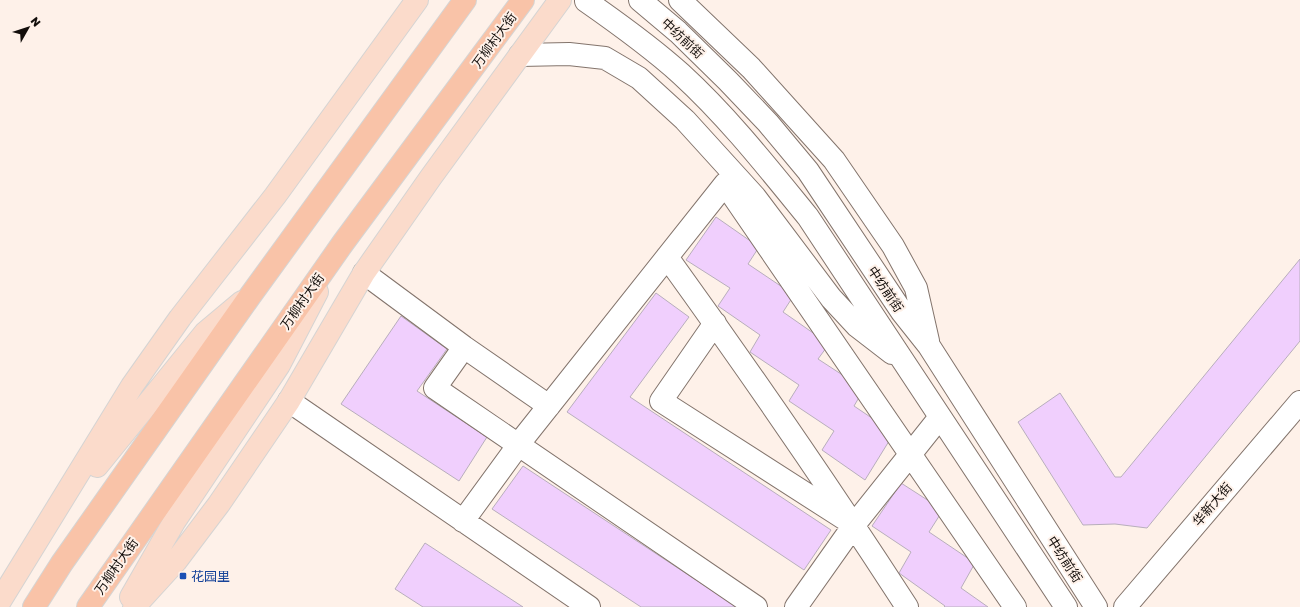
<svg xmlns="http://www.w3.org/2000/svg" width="1300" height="607" font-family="'Golos Text','Noto Sans SC',sans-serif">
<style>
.building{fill:#f0cffd;stroke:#b8aebc}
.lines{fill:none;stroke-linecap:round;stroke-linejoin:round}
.minor-casing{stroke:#83746c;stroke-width:24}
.major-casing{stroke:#d5d4d3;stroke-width:24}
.highway-casing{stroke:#d5d4d3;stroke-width:24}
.minor{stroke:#fff;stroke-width:22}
.major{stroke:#fbdbcb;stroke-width:22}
.highway{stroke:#f9c3a8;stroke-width:22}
.transit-dot{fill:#1a4fb4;stroke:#fef1e9;stroke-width:1.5}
.labels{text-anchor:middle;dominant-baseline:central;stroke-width:4;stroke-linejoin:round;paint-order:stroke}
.street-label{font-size:13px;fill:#130e0b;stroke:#fef1e9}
.transit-label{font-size:13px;fill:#164399;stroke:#fef1e9;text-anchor:start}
</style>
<rect width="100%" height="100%" fill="#fef1e9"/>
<!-- building -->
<path class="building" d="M716 217 759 247 748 264 794 295 783 312 829 344 818 359 864 389 854 406 894 433 865 480 822 450 834 431 789 401 799 385 750 352 760 335 718 306 730 288 686 260Z
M1300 259V341L1147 528 1115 524 1083 525 1018 422 1060 393 1115 477H1121Z
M656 293 689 317 630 397 831 530 804 570 567 412Z
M401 316 447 349 417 391 487 437 459 481 341 404Z
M523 466 737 607H641L492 509Z
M901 483 943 510 929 532 975 563 961 588 988 607H944L945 606 899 573 911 552 872 526Z
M425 543 523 607H423L395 589Z"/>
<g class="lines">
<!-- minor casing -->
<g class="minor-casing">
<path id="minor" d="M640 0 678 32 728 81 768 123 808 171 902 312 929 346 1096 607
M680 0 751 68 834 160 893 246 916 288 928 341
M586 1C619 24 651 47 681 74 728 117 768 168 808 217L1066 607
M520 55 569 54 605 58 639 78 685 120 755 197 831 298 857 326 892 353
M667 257C750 372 830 488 907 607
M364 273 464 347 549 406
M715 323 661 401 845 519
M464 347 435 388 756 607
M289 401 589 607
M463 521 525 436 725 184 1015 607
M796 607 854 525 940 417
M1125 607 1300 402"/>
</g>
<!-- major casing -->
<g class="major-casing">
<path id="major" d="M97 466 205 333 242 302
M131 597 174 522 279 365 317 292
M0 601 132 386 180 318 275 196 417 0
M134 607 176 561 219 504 289 401 364 273 431 177 560 0"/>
</g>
<!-- highway casing -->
<g class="highway-casing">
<path id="highway" d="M34 607 62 563 250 296 465 0
M88 607 343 243 523 0"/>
</g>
<!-- minor -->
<use href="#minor" class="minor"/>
<!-- major -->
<use href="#major" class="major"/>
<!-- highway -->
<use href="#highway" class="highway"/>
</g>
<!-- markers -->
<rect class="transit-dot" x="179" y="572" width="8" height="8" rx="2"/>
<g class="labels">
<!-- street labels -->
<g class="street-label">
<text transform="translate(683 38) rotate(43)">中纺前街</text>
<text transform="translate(494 40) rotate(-54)">万柳村大街</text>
<text transform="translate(886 289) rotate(56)">中纺前街</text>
<text transform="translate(302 301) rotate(-55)">万柳村大街</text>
<text transform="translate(1212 504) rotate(-49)">华新大街</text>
<text transform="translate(1065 559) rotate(57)">中纺前街</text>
<text transform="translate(116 566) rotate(-55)">万柳村大街</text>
</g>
<!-- transit labels -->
<g class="transit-label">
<text x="191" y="576">花园里</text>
</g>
</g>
<!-- north arrow -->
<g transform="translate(28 28) rotate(51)" stroke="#fef1e9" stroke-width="3" paint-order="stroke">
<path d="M0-3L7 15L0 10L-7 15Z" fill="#130e0b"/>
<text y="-6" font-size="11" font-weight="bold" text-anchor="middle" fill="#130e0b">N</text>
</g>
</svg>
